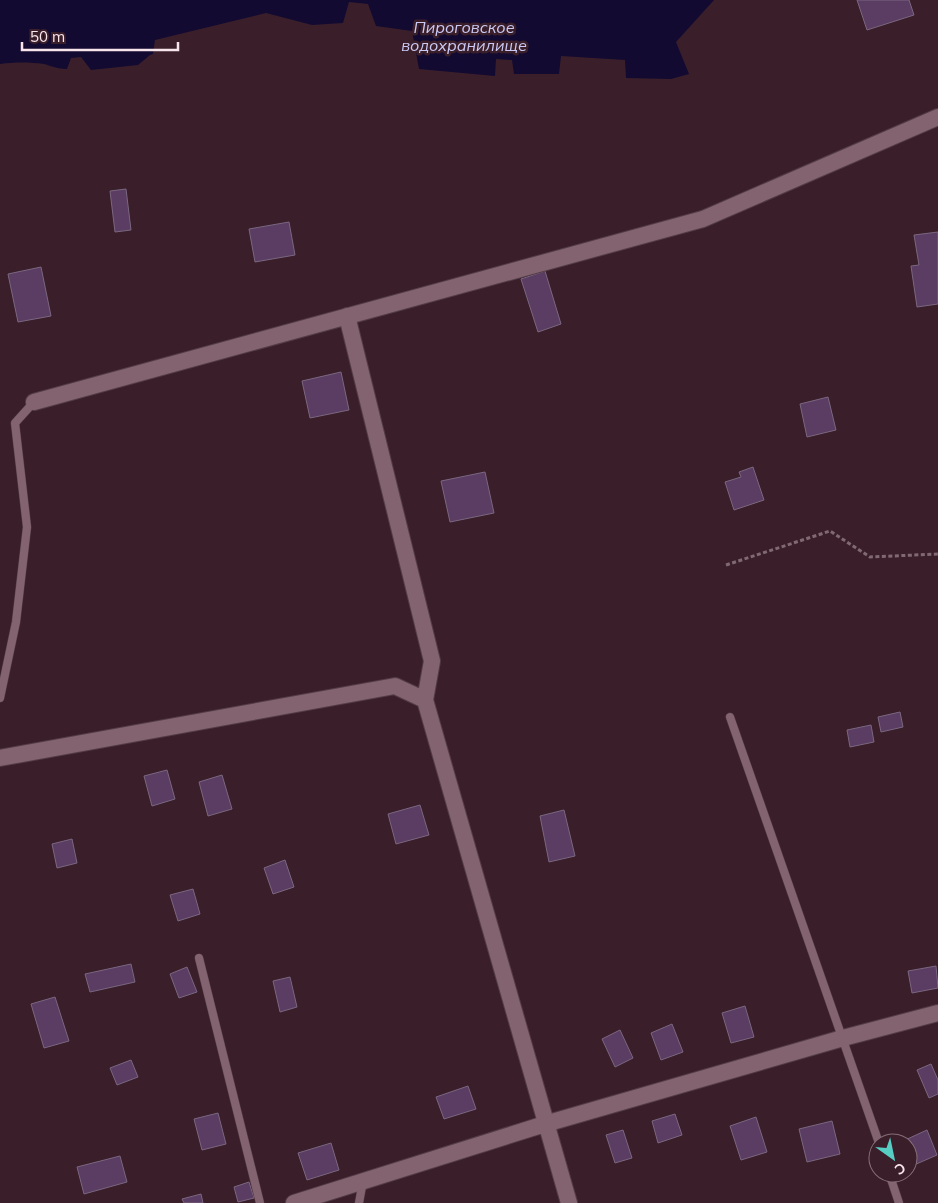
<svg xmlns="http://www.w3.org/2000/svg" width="938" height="1203" font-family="Mulish,sans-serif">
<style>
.water{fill:#120a31}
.building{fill:#5b3c62;stroke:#7b6780}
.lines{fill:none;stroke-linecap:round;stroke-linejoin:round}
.service-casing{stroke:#543d47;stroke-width:9}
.minor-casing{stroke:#543d47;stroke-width:18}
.path{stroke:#816973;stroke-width:3;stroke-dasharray:4 2.5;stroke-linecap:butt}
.service{stroke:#836370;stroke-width:8}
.minor{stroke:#836370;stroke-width:16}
.labels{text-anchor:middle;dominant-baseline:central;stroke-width:5;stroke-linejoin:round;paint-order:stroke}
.water-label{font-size:16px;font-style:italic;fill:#cbcaf6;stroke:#3a1f2b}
</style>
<rect width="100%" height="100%" fill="#3a1f2b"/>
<!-- water -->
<path class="water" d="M0 0H714L676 42 689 74 671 79 626 78 625 60 561 56 559 74H514L512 60 496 59 495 76 419 69 412 31 376 26 368 4 349 2 343 23 312 25 266 13 155 40 153 54 150 55 138 65 91 70 81 57 71 58 67 69C57 69 52 66 44 64 29 62 15 62 0 64Z"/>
<!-- building -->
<path class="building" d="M857 0H909L914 15 867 30Z
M126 189 131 230 115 232 110 191Z
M289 222 295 255 255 262 249 229Z
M938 232V304L917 307 911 266 919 265 914 235Z
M41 267 51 316 18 322 8 274Z
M545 271 561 324 538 332 521 279Z
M341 372 349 410 310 418 302 381Z
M828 397 836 430 807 437 800 404Z
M753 467 764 500 734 510 725 482 741 477 739 472Z
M485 472 494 513 450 522 441 481Z
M900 712 903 727 881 732 878 717Z
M871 725 874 742 850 747 847 730Z
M167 770 175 799 152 806 144 776Z
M222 775 232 809 208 816 199 782Z
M420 805 429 835 396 844 388 814Z
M564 810 575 856 549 862 540 816Z
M72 839 77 863 57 868 52 844Z
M285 860 294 887 273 894 264 868Z
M193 889 200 914 178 921 170 895Z
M131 964 135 982 90 992 85 974Z
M936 966 938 988 912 993 908 971Z
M187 967 197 992 179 998 170 974Z
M290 977 297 1007 280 1012 273 981Z
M55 997 69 1041 44 1048 31 1004Z
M745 1006 754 1037 731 1043 722 1013Z
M672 1024 683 1052 661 1060 651 1033Z
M620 1030 633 1058 615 1067 602 1039Z
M131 1060 138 1077 117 1085 110 1068Z
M931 1064 938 1080V1094L929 1098 917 1070Z
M468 1086 476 1109 444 1119 436 1097Z
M218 1113 226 1144 202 1150 194 1119Z
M675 1114 682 1135 658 1143 652 1121Z
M756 1117 767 1152 741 1160 730 1126Z
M832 1121 840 1154 807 1162 799 1129Z
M623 1130 632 1158 615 1163 606 1135Z
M927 1130 937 1155 914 1165 908 1151V1143H905L903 1141Z
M331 1143 339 1170 307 1180 298 1153Z
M120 1156 127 1182 84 1194 77 1167Z
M249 1182 254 1198 238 1202 234 1187Z
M201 1194 203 1203H184L182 1199Z"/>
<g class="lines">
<!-- service casing -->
<g class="service-casing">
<path id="service" d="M0 698 16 622 27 527 15 423 34 402
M730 717 879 1143
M199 958 260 1203
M889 1173 899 1203
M359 1203 363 1181"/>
</g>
<!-- minor casing -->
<g class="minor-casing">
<path id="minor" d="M347 316 432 661 425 700
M34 402 703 219 938 117
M0 758 395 686 425 700 569 1203
M294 1203 545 1124 843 1038 938 1013"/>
</g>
<!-- path -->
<path class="path" d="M726 565 830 531 870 557 938 554"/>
<!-- service -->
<use href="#service" class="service"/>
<!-- minor -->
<use href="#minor" class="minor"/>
</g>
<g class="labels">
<!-- water labels -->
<g class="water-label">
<text x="464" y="27">Пироговское<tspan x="464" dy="18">водохранилище</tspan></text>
</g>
</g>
<!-- north arrow -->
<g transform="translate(893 1158) rotate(147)"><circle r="24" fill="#3a1f2b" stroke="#866e78"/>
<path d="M0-4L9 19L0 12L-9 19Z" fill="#56cec4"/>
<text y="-8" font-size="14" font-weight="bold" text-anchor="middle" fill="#f8e5ec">С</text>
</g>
<!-- scale -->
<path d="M22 42v8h156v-8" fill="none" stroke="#f8e5ec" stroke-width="2.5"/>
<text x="30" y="42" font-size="15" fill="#f8e5ec" stroke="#3a1f2b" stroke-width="4" paint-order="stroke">50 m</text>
</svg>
